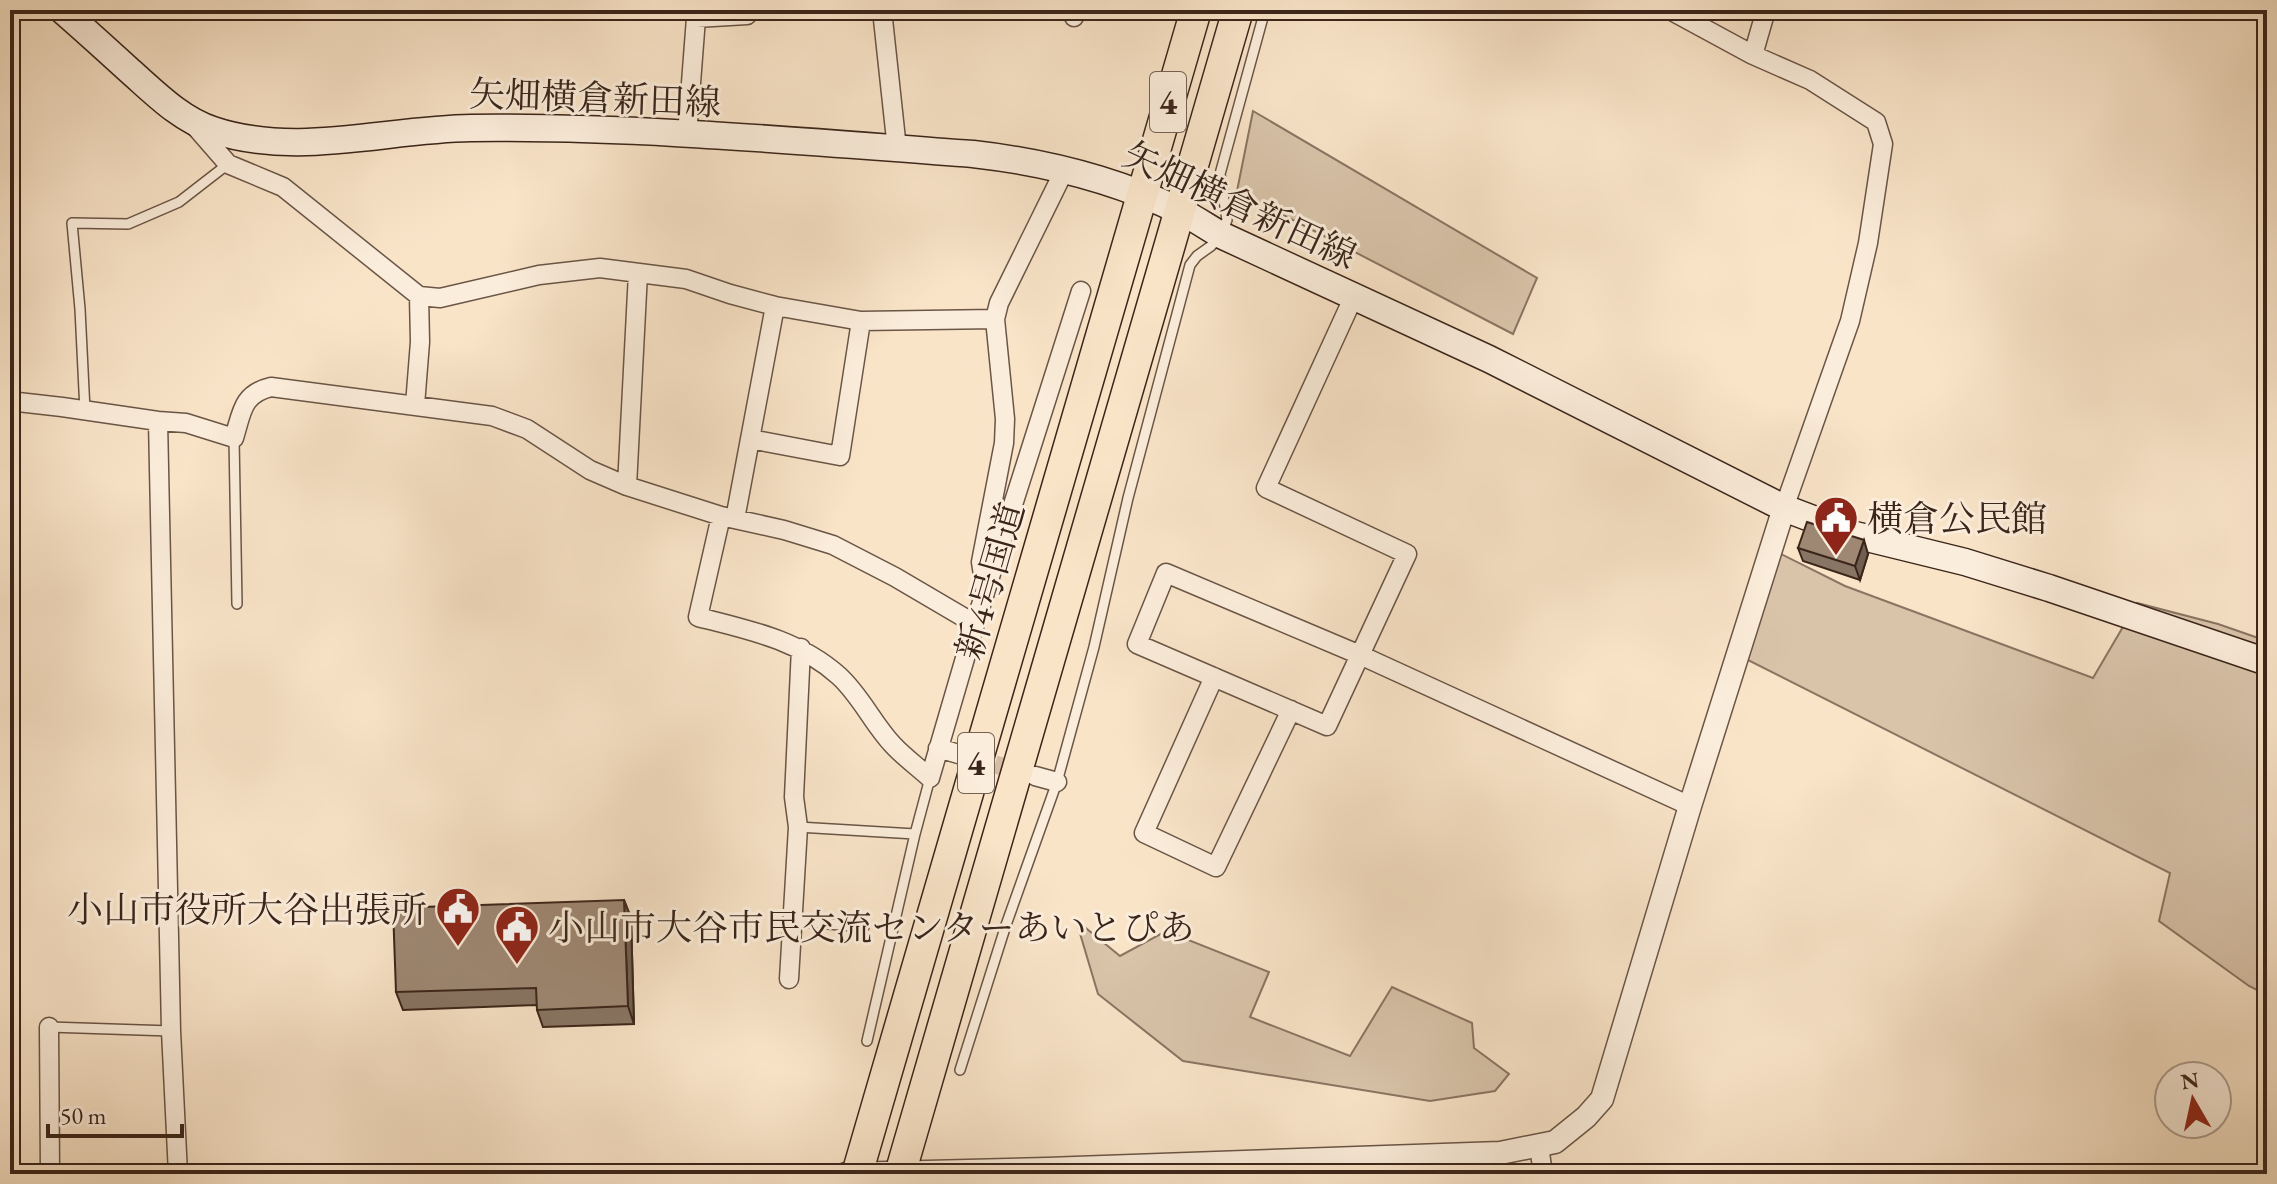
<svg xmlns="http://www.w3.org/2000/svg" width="2277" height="1184" font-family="'EB Garamond','Noto Serif JP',serif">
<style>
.green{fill:#d9c4aa;stroke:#8a7462;stroke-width:2}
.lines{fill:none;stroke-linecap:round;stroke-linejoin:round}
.minor-tunnel{stroke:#d3bea5;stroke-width:18;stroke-dasharray:18 9;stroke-linecap:butt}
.service-casing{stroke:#6a5546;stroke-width:12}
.minor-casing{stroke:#6a5546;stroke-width:21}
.tertiary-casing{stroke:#6a5546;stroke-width:25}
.secondary-casing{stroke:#3b251a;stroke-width:29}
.trunk-casing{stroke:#3b251a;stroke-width:33}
.service{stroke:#fbeddb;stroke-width:9}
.minor{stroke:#fbeddb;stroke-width:18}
.tertiary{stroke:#fbeddb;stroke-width:22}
.secondary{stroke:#fbeddb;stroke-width:26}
.trunk{stroke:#f9e4c8;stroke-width:30}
.wall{fill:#887564;stroke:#3b251a;stroke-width:2}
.shaded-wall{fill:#6f5f51;stroke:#3b251a;stroke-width:2}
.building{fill:#9e8874;stroke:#3b251a;stroke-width:2}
.labels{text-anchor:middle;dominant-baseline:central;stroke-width:6;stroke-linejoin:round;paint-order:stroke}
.shield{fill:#fbeddb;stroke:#756154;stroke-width:2}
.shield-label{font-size:34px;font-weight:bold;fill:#3b251a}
.street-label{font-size:36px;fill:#3b251a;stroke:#fbeddb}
.poi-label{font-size:36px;fill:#3b251a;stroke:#fbeddb;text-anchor:start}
</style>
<rect width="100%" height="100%" fill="#f9e4c8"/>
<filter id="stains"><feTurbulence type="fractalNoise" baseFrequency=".0025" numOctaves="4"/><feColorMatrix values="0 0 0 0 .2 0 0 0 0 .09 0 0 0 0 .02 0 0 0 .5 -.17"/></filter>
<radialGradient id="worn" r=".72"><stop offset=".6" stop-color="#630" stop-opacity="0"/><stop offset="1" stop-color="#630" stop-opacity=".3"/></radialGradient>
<!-- green -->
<path class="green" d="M1253 111 1537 278 1513 334 1237 191Z
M1763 545 1845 586 2093 678 2137 603 2218 624 2267 641V995L2249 986 2159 921 2170 873 1728 650Z
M1076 920 1120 956 1166 931 1269 972 1250 1017 1350 1056 1392 987 1472 1023 1474 1048 1509 1074 1495 1091 1430 1101 1183 1061 1098 994Z"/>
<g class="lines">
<!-- minor-tunnel -->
<path class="minor-tunnel" d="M969 757 1025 773"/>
<!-- service casing -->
<g class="service-casing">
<path id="service" d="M85 411 80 309 72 223 128 224 179 202 228 164
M234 438 237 604
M798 827 915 834
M792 921 864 927
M49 1027 171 1031
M867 1041 915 834 930 778
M960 1070 1006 925 1057 782 1094 647 1128 498 1190 265 1197 256 1211 246 1221 235 1227 220 1220 174 1265 10"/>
</g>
<!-- minor casing -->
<g class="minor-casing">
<path id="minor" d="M882 10 897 149
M1670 10 1753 55 1810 80 1876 122 1883 144 1868 243 1850 321 1784 508
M1074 17V10
M1753 55 1766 10
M194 125 228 164 283 187 419 296
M687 135 696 18 747 15
M1354 296 1266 488 1407 554 1327 726 1137 644 1166 573 1360 655 1690 806
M10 404 18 402 62 407 158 421 186 423 234 438C242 412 242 394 271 387L492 416 527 429 590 470 627 486 721 516 784 530 833 545 895 577 975 624
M415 405 420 342 419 296 440 298 539 275 600 268 686 279 730 294 775 306 861 321 995 319
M158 421 171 1031 178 1174
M750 439 840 456 861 321
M627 486 638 273
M721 516 698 617C749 630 799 640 839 676 861 696 873 724 893 745 904 757 918 767 930 778L975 624 1081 291
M735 519 775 306
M985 587 981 562 1004 443 1005 419 995 319 999 303 1065 169
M1214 677 1144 833 1216 867 1291 710
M938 748 962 755
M1035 776 1057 782
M789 979 798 827 794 797 801 648
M49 1027 50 1174
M1539 1146 1543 1174"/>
</g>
<!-- tertiary casing -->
<g class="tertiary-casing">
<path id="tertiary" d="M846 1174 1047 1169 1500 1153 1555 1142 1586 1117 1602 1099 1690 806 1784 508"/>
</g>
<!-- secondary casing -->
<g class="secondary-casing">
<path id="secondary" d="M62 10C85 30 107 50 130 71 155 93 180 119 213 130 296 158 387 129 471 128 639 126 807 142 973 154 1044 162 1113 179 1178 210 1193 217 1207 227 1221 235L1489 359 1784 508 1855 535 1965 562 2049 588 2267 662"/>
</g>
<!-- trunk casing -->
<g class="trunk-casing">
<path id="trunk" d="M857 1174 1196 10
M900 1174 1238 10"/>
</g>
<!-- service -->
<use href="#service" class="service"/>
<!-- minor -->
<use href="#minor" class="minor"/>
<!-- tertiary -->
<use href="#tertiary" class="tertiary"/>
<!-- secondary -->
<use href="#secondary" class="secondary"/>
<!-- trunk -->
<use href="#trunk" class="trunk"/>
</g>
<!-- wall -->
<path class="wall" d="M1798 548 1868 554 1860 580 1803 561Z
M624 900 631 918 634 1024 543 1027 537 1010V1005L403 1010 396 992Z"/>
<!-- shaded-wall -->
<path class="shaded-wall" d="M1864 540 1868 554 1860 580 1855 566Z
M624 900 631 918 634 1024 628 1006Z"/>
<!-- building -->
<path class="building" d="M1807 522 1864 540 1855 566 1798 548Z
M624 900 628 1006 537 1010 536 988 396 992 393 908Z"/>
<!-- icons -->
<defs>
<g id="civic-pin" transform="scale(2.3)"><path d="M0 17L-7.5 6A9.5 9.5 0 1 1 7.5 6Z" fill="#8f2418" stroke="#fbeddb"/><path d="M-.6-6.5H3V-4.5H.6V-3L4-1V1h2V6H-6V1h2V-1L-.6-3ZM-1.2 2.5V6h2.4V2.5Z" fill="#fff"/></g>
</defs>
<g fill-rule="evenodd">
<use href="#civic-pin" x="1836" y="518"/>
<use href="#civic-pin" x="458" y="909"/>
<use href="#civic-pin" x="517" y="927"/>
</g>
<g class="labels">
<!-- shield labels -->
<g class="shield">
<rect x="1150" y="72" width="36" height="60" rx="6"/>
<rect x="958" y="733" width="36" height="60" rx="6"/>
</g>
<g class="shield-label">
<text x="1168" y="102">4</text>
<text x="976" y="763">4</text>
</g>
<!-- street labels -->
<g class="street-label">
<text transform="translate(595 98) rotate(2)">矢畑横倉新田線</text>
<text transform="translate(1240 205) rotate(25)">矢畑横倉新田線</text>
<text transform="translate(990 581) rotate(-74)">新4号国道</text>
</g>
<!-- poi labels -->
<g class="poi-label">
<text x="1867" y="518">横倉公民館</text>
<text x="427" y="909" text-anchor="end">小山市役所大谷出張所</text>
<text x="548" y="927">小山市大谷市民交流センターあいとぴあ</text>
</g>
</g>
<!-- margin -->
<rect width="2277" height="1184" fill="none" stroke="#f9e4c8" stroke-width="40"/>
<rect x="12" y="12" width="2253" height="1160" fill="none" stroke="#3b251a" stroke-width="4"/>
<rect x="20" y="20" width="2237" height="1144" fill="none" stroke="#3b251a" stroke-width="2"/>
<!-- north arrow -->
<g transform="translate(2193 1100) rotate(351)"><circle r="38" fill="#fbeddb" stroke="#ae9d8e" stroke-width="2"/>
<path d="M0-6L14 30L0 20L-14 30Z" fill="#8f2418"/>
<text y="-12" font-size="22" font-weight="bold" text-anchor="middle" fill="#3b251a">N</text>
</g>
<!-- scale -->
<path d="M48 1124v12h134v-12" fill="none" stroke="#3b251a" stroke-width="4"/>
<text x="60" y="1124" font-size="24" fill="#3b251a" stroke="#fbeddb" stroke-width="6" paint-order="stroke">50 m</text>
<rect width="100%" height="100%" filter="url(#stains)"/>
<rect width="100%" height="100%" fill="url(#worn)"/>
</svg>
